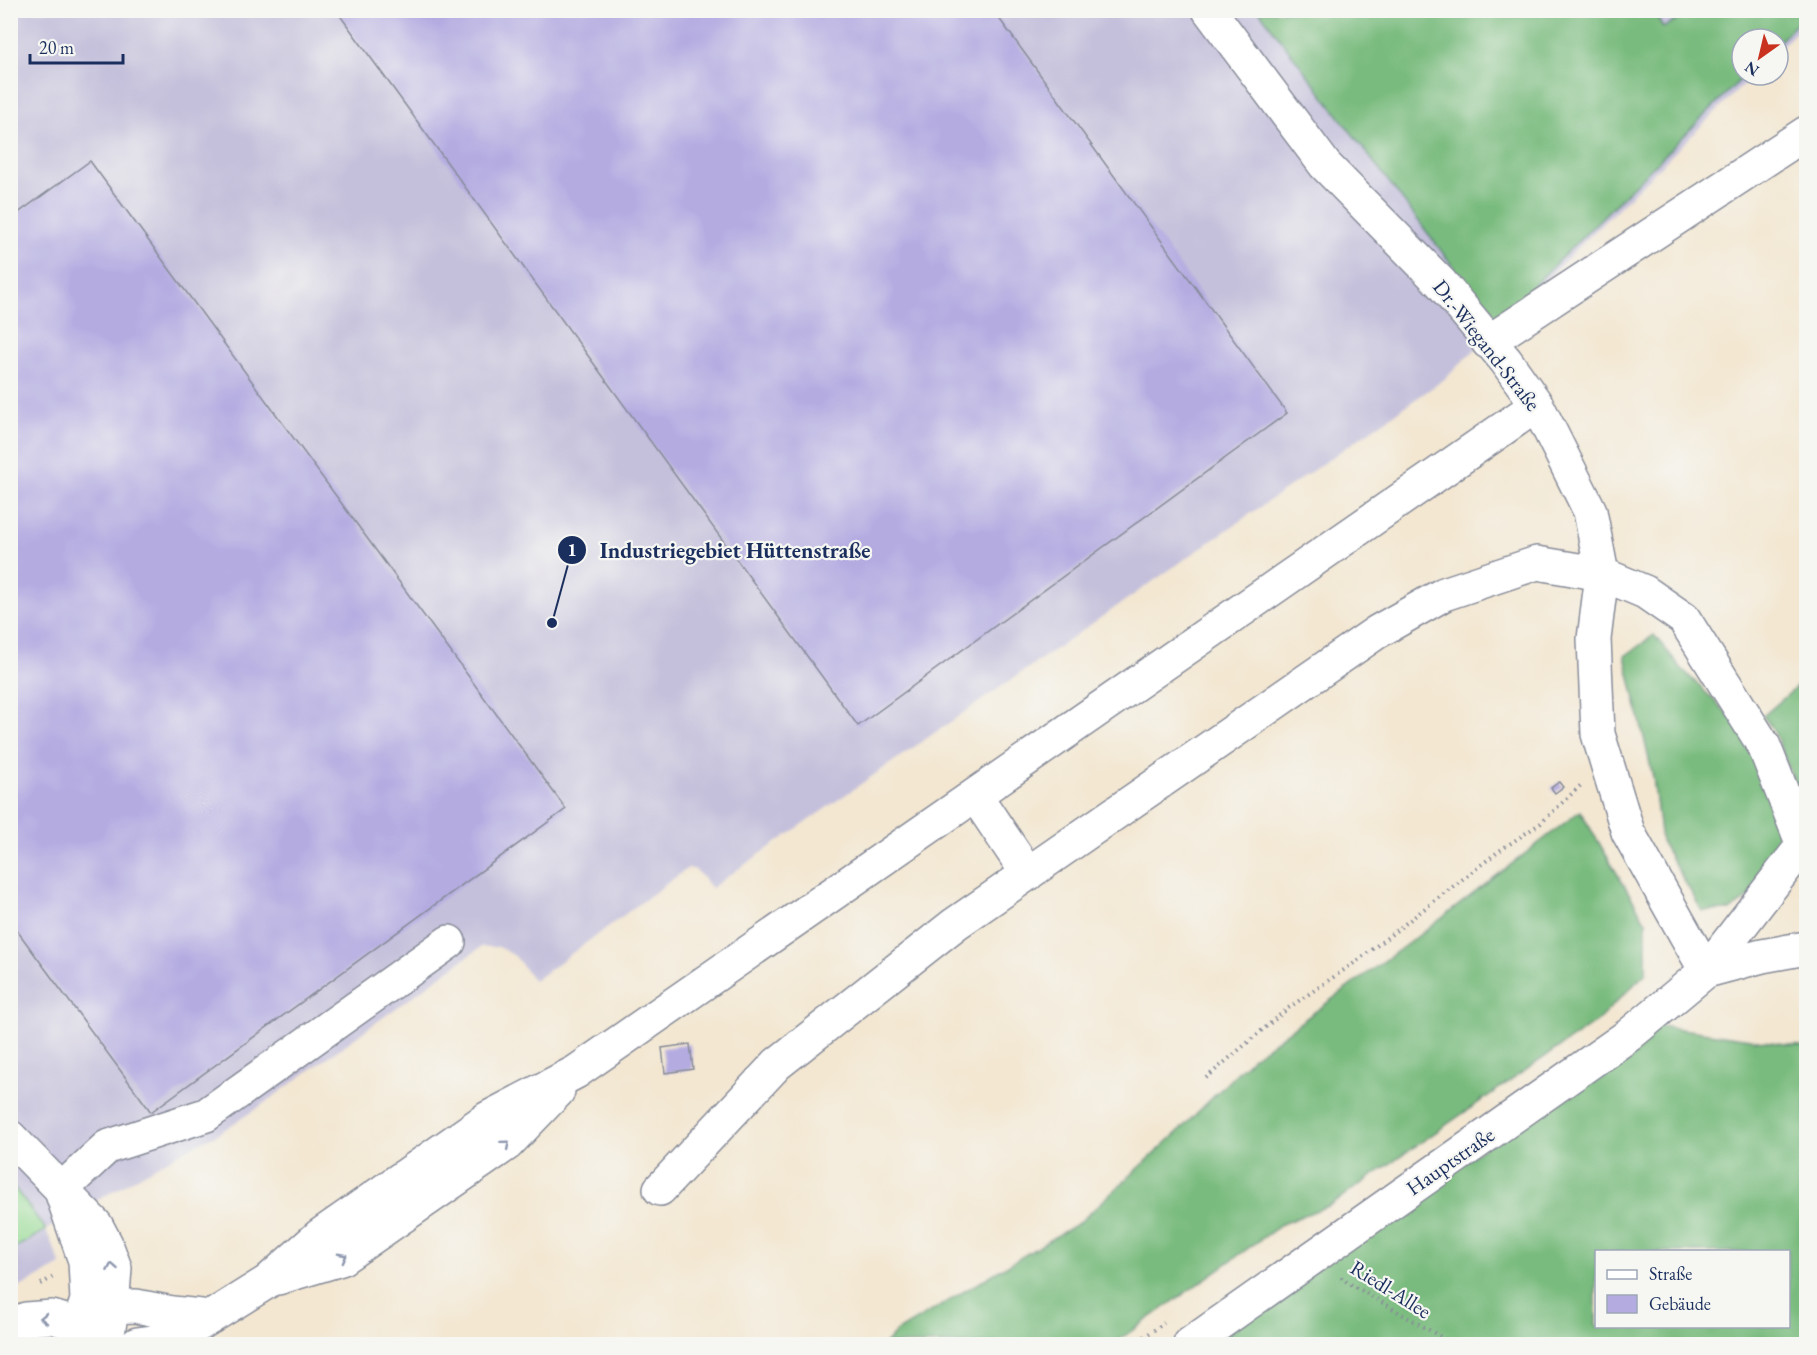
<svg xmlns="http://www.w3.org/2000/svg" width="1817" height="1355" font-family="'EB Garamond',serif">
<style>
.industrial{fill:#c4c0db}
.green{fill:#97db94;stroke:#598579;stroke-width:1.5}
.forest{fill:#79bb7e;stroke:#4a756e;stroke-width:1.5;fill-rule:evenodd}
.building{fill:#b4ace1}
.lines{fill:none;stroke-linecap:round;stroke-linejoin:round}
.minor-casing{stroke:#878b98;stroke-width:36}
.path{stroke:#878b98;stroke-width:4;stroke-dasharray:1.5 4.5;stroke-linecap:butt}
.minor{stroke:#fff;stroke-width:33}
.oneway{stroke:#8d97ae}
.labels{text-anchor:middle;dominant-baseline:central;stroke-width:4.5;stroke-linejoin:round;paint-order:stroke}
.street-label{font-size:21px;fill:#1b2f5e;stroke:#f6f6f2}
.leader{fill:none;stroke:#1b2f5e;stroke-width:2}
.callout-dot{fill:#1b2f5e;stroke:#f6f6f2;stroke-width:2}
.mark-label{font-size:18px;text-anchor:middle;font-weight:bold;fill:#fff}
.callout-label{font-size:22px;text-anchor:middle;font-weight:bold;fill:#1b2f5e;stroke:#f6f6f2;stroke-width:4.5;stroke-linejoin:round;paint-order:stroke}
</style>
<rect width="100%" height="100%" fill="#f6f6f2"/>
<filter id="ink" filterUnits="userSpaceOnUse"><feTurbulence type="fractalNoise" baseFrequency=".0167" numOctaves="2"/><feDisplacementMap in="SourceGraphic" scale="12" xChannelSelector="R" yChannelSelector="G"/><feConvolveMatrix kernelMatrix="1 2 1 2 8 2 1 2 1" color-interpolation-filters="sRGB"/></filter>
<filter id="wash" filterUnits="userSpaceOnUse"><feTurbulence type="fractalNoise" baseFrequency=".008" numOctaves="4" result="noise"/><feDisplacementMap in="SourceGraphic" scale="24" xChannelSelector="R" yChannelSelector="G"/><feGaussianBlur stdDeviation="1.35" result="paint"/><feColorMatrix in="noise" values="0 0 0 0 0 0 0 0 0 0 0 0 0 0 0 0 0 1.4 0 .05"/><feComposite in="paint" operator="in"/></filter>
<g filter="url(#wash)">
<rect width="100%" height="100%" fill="#f3e7d2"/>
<!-- industrial -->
<path class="industrial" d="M11 11H1806V22L1778 50V39H1742V75H1753L1446 378 711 888 696 870 688 868 534 981 515 956 499 947H481L256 1109 216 1135 188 1148 46 1230 61 1265 11 1292Z"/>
<!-- green -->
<path class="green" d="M11 1183 46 1230 15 1248 11 1239Z"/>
<!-- forest -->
<path class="forest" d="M1653 10 1663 28 1692 11 1806 10V14L1778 43V39H1742V75H1745L1496 323 1259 11Z
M1654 635 1682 669 1731 717 1756 758 1783 838 1753 894 1731 910 1702 911 1661 841 1653 777 1625 656Z
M1806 679V811L1773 729 1763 716Z
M1580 811 1646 922V973L1597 1021 1330 1205 1284 1223 1113 1344H885L896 1332 1080 1222 1177 1133 1252 1058 1433 925Z
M1653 1025 1806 1047V1344H1212ZM1596 1252H1788V1326H1596Z"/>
<g id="blocks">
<!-- building -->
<path class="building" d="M336 10H993L1287 413 858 726Z
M90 161 566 809 151 1112 10 921V219Z
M1559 782 1563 787 1555 793 1551 788Z
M690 1044 693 1069 665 1073 662 1048Z"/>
</g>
</g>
<g filter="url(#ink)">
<use href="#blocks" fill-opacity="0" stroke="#878b98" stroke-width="1.5"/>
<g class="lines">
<!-- minor casing -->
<g class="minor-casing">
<path id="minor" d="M1209 10 1325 165 1441 283 1506 361 1537 405 1590 511 1602 574 1594 639 1598 734 1628 832 1706 971
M1488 342 1806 133
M975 795 1028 874
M1706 971 1762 956 1806 948
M10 1137 96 1225 106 1244 115 1268 112 1307 109 1328 103 1344
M660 1189 777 1064 955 924 1377 632 1444 594 1537 563 1602 574 1645 592 1684 619 1764 746 1803 845 1806 847
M61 1190 107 1147 206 1115 449 942
M62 1194 85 1261 87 1300 75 1338
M278 1278 341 1259 507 1144 558 1091
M10 1328 26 1319 52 1317 79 1325 112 1307 136 1306 172 1313 211 1317
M137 1344 175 1339 211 1317 267 1282 319 1236 488 1118 576 1072 1537 405
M1190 1344 1629 1035 1706 971 1803 845"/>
</g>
<!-- path -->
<path class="path" d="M1206 1078 1287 1009 1357 961 1499 851 1541 823 1581 785
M1341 1277 1347 1282 1453 1344
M41 1284 55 1276
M1134 1344 1164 1323"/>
<!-- minor -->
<use href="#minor" class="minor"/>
</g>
<!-- one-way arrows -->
<defs><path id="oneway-chevron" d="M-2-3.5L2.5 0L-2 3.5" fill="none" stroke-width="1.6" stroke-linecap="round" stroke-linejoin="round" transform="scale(1.5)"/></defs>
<g class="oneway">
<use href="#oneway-chevron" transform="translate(506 1144) rotate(-40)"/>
<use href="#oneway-chevron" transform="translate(343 1257) rotate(-28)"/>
<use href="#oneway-chevron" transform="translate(112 1267) rotate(-100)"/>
<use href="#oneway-chevron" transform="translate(44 1318) rotate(179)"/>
</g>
</g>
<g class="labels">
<!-- street labels -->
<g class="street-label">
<text transform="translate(1487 345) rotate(52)">Dr.-Wiegand-Straße</text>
<text transform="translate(1450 1161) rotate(-35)">Hauptstraße</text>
<text transform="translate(1391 1289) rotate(32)">Riedl-Allee</text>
</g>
</g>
<!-- callouts -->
<path class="leader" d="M552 623L572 550"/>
<g class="callout-dot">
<circle cx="552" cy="623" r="6"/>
<circle cx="572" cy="550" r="15"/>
</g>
<g class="mark-label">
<text x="572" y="556">1</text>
</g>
<g class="callout-label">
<text x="735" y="558">Industriegebiet Hüttenstraße</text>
</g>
<!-- margin -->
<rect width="1817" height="1355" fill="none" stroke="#f6f6f2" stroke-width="36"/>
<!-- legend -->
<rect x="1595" y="1250" width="195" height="78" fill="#f6f6f2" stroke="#9ea6b7" stroke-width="1.5"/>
<rect x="1607" y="1270" width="30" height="9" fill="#ffffff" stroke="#9ea6b7" stroke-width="1.5"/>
<text x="1649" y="1280" font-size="18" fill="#1b2f5e">Straße</text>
<rect x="1607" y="1295" width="30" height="18" fill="#b4ace1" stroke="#9ea6b7" stroke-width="1.5"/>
<text x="1649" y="1310" font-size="18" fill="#1b2f5e">Gebäude</text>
<!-- north arrow -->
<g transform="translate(1760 57) rotate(214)"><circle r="28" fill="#f6f6f2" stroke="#9ea6b7" stroke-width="1.5"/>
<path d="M0-4.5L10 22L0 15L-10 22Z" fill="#c8321e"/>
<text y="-9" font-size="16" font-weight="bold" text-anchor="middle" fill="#1b2f5e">N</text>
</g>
<!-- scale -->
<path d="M30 54v9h93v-9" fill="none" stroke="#1b2f5e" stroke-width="3"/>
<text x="39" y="54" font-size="18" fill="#1b2f5e" stroke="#f6f6f2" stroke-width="4.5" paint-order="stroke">20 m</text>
</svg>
